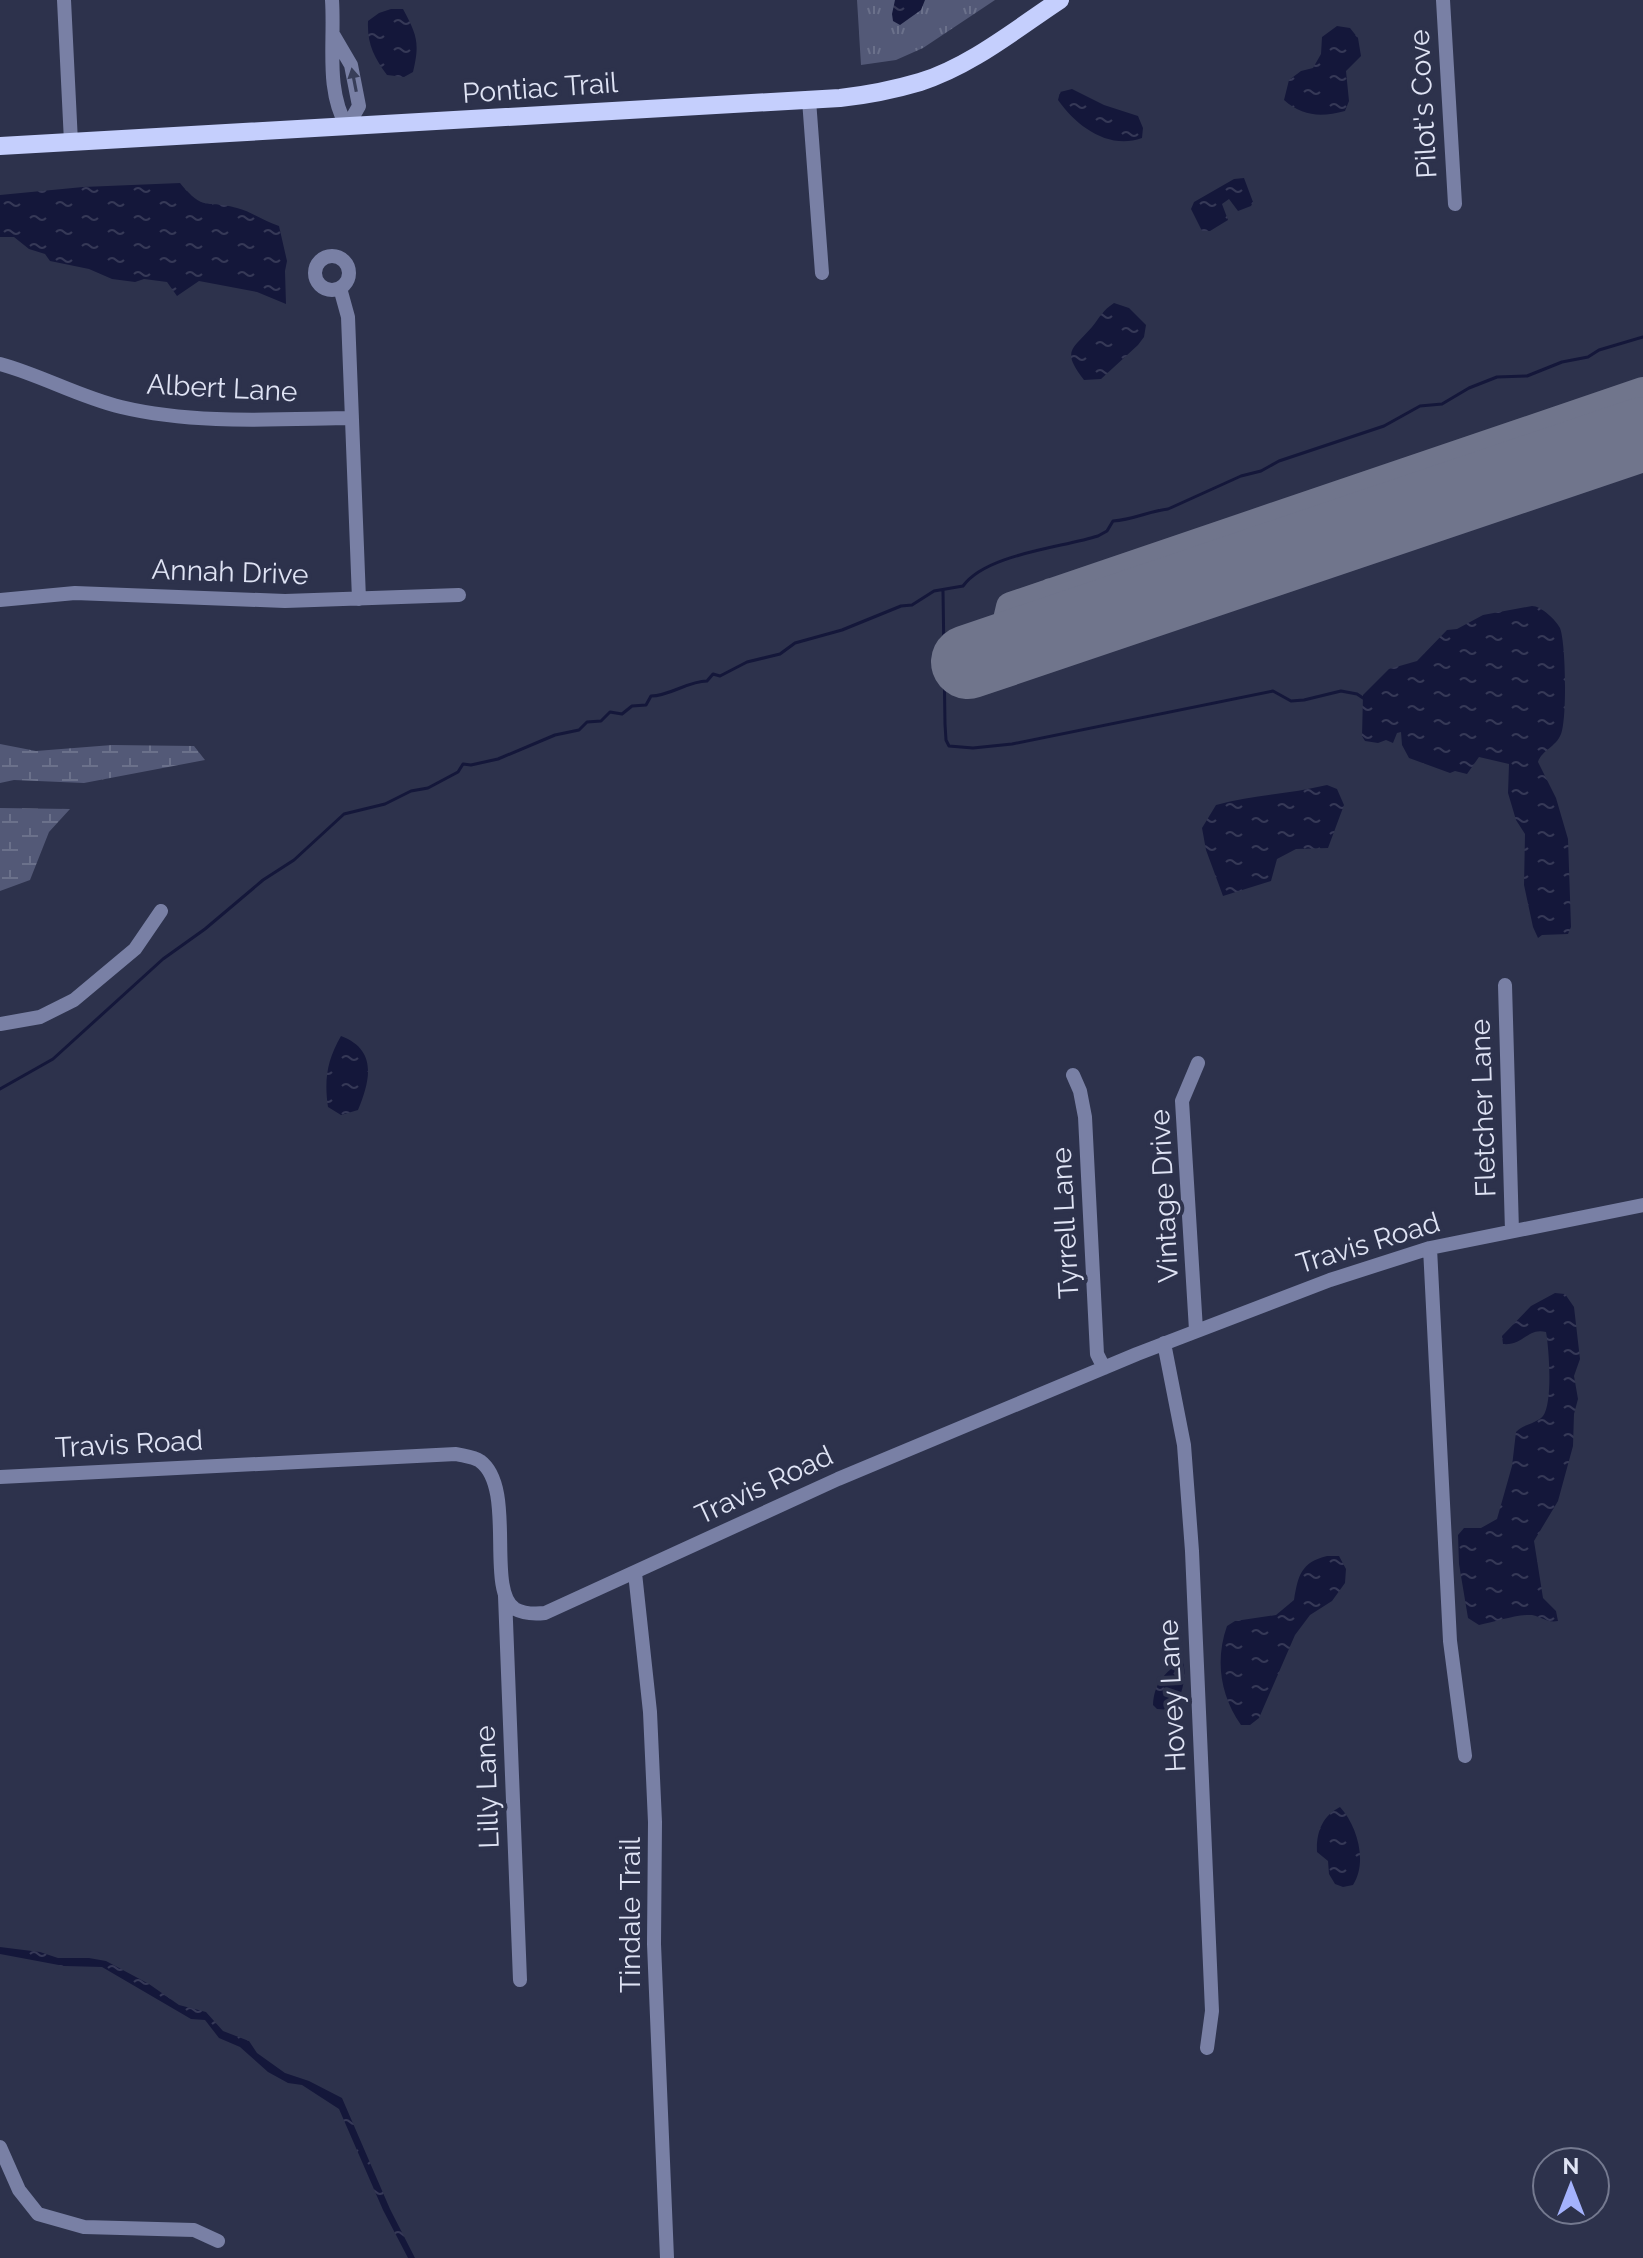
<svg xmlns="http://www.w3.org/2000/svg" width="1643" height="2258" font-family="Raleway,sans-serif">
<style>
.wetland{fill:url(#wetland-marsh)}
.park{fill:url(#park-tufts)}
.water{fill:url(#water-ripples)}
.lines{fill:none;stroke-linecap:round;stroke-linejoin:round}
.stream{stroke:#14173a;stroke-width:3}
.taxiway{stroke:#70758c;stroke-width:30}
.runway{stroke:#70758c;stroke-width:74}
.minor{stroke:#7980a5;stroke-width:14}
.major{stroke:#c5cffd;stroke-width:18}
.oneway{fill:#383e59}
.labels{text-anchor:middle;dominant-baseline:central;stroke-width:8;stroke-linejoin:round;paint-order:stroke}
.street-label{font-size:28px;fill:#dfe3f4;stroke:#2d324c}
</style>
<defs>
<pattern id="wetland-marsh" width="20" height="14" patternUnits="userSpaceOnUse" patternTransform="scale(2)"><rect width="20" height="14" fill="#535977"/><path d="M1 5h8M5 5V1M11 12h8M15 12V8" fill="none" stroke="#6b718b"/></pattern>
<pattern id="park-tufts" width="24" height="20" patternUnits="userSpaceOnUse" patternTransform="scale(2)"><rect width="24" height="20" fill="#535977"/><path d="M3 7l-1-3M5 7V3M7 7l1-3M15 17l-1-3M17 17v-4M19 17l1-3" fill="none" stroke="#6b718b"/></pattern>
<pattern id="water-ripples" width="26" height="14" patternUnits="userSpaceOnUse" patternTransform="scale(2)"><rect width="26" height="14" fill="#14173a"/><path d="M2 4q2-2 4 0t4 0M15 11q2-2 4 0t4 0" fill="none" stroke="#363957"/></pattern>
</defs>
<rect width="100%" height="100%" fill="#2d324c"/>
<!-- wetland -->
<path class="wetland" d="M0 744 36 751 112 745 194 746 205 760 84 783 14 780 0 783Z
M0 808 70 809 49 832 30 880 0 891Z"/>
<!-- park -->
<path class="park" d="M857 0H995L923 48 896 60 861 65Z"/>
<!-- water -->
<path class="water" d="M895 0H925L921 10 900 25 893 21 892 14Z
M391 9H403C417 35 420 43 413 72L404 77 387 75C374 57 367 44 368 21L379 13Z
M1337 26 1350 28 1358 38 1361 56 1346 71 1349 101 1345 111C1322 117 1303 117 1284 100L1289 80 1301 71 1313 68 1321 54 1322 37Z
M1072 89 1104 105 1138 116 1143 128 1142 138C1109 150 1077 127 1058 100L1060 92Z
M1244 178 1253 202 1251 206 1238 211 1229 199 1222 204 1228 220 1210 231H1202L1191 209 1194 202 1234 179Z
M180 183C205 213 205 199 237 208 252 212 264 221 279 226L287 261 285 271 286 304 257 292 199 281 177 296 167 282 144 279 135 282 112 279 89 269 50 261 45 254 29 249 14 237H0V195L83 187Z
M1114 303 1129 308 1146 325 1144 337 1138 345 1101 379 1084 380C1061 350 1072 350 1092 327 1100 317 1103 310 1114 303Z
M1532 606C1541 606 1556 620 1560 628 1566 643 1567 719 1561 734 1556 747 1542 750 1538 762L1556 798 1568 839 1571 927 1568 934 1542 935 1538 938 1533 927 1524 885 1525 834 1516 820 1508 793 1509 764 1479 757 1467 774 1455 771 1450 773 1409 758 1402 745 1401 732 1397 733 1393 743 1386 740 1378 743 1365 741 1362 736 1363 695 1389 669 1417 661 1447 630 1457 629 1483 615Z
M1327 785 1337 789 1344 805 1328 848 1296 849 1277 859 1271 881 1223 896 1206 850 1202 828 1216 805C1253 795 1290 794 1327 785Z
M341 1036C378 1050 370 1081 358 1110L341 1115 328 1107C324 1080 327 1060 341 1036Z
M1555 1293 1565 1294 1574 1307 1580 1359 1574 1376 1578 1399 1574 1414 1573 1446 1558 1501 1534 1541 1543 1598 1556 1611 1558 1621C1547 1623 1542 1617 1532 1615 1518 1614 1494 1622 1479 1625L1468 1618 1459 1564 1458 1535 1464 1528H1481L1497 1519 1512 1466 1516 1432C1523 1424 1536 1424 1543 1416 1553 1403 1549 1348 1546 1332 1528 1327 1523 1346 1503 1344L1502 1336 1531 1306Z
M1327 1556H1339L1346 1569 1345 1583 1332 1601 1310 1615 1295 1635 1259 1718 1250 1725H1241C1220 1695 1215 1660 1227 1626L1235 1621 1276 1615 1294 1600C1298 1576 1301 1562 1327 1556Z
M1183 1661C1187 1677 1182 1699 1171 1710L1157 1709 1153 1705C1154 1684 1164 1672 1183 1661Z
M1340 1807C1357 1825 1368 1862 1353 1885L1343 1887 1335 1884 1329 1874 1328 1861 1317 1852C1316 1833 1322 1816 1340 1807Z
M0 1947 40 1952 58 1958H89L106 1961 149 1984 179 2005 206 2012 223 2031 249 2041 257 2053 285 2073 309 2081 342 2098 390 2209 415 2258H408L383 2210 339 2109 302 2085 288 2083 268 2072 240 2047 219 2038 205 2020 191 2019 102 1967 64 1966 0 1954Z"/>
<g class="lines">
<!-- stream -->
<path class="stream" d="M943 591 945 724 946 740 949 746 973 748 1012 744 1273 691 1291 701 1304 700 1341 691 1357 694 1363 698
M0 1089 53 1059 163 959 205 929 263 880 294 860 344 814 385 804 411 791 428 788 458 772 463 764 471 765 498 759 555 735 579 730 587 722 601 721 610 712 622 714 632 706 646 705 651 696C670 696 688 681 707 681L713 674 720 676 747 662 780 654 795 643 842 630 901 606 912 605 934 591 963 586C986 554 1060 548 1098 536L1107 531 1113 521C1133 520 1149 511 1168 509L1241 476 1261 471 1279 461 1384 426 1420 406 1442 404 1469 388 1497 377 1527 376 1562 362 1588 357 1599 350 1643 337"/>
<!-- taxiway -->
<path class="taxiway" d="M1414 470 1425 507
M1051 593 1064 629
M1012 647 1007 624 1011 607 1643 392"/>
<!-- runway -->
<path class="runway" d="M968 662 1643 434"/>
<!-- minor -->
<path class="minor" d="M64 0 71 142
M332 0C335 43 325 89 347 127
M1443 0 1455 204
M334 36 351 65 359 106 347 127
M809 100 822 273
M315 273a17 17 0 1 1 34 0a17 17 0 1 1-34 0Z
M340 288 348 317 359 599
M0 364C41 375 79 397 121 407 196 425 276 419 352 418
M0 600 75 593 285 601 459 595
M1505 985 1512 1231
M0 1024 40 1017 74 1000 135 949 161 911
M1073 1075 1080 1091 1085 1117 1097 1354 1104 1368
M1430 1248 1450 1641 1465 1756
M1196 1330 1182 1101 1198 1063
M1164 1343 1184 1445 1192 1551 1212 2011 1207 2048
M0 1477 456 1454C464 1456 474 1457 480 1461 517 1488 485 1590 515 1609 524 1614 535 1614 545 1613L838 1479 1137 1354 1330 1280 1430 1248 1643 1205
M635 1573 650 1712 655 1822 654 1944 667 2258
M505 1596 520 1980
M0 2147 19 2190 38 2214 84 2227 194 2230 218 2241"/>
<!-- major -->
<path class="major" d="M0 146 840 98C867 95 893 90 920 82 971 66 1016 29 1060 0"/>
</g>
<!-- one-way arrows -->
<defs><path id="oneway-solid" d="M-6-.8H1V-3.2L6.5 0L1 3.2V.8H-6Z" transform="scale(2)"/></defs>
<use class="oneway" href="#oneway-solid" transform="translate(354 80) rotate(-101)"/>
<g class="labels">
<!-- street labels -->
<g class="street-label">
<text transform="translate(540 88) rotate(-4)">Pontiac Trail</text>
<text transform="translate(1423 104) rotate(-93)">Pilot's Cove</text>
<text transform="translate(222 388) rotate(3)">Albert Lane</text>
<text transform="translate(230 572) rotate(2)">Annah Drive</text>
<text transform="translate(1483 1108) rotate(-92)">Fletcher Lane</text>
<text transform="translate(1164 1196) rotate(-93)">Vintage Drive</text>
<text transform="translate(1065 1223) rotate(-93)">Tyrrell Lane</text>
<text transform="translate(1368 1243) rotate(-17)">Travis Road</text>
<text transform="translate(129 1444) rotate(-3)">Travis Road</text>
<text transform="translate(764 1485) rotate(-25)">Travis Road</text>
<text transform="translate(1172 1696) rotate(-93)">Hovey Lane</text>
<text transform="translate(487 1787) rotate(-92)">Lilly Lane</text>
<text transform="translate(630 1915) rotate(-90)">Tindale Trail</text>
</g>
</g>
<!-- north arrow -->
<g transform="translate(1571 2186)"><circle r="38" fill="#2d324c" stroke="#74798f" stroke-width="2"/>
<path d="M0-6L14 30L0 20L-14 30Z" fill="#a4b2fc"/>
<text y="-12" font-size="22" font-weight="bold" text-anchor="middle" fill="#dfe3f4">N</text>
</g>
</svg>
